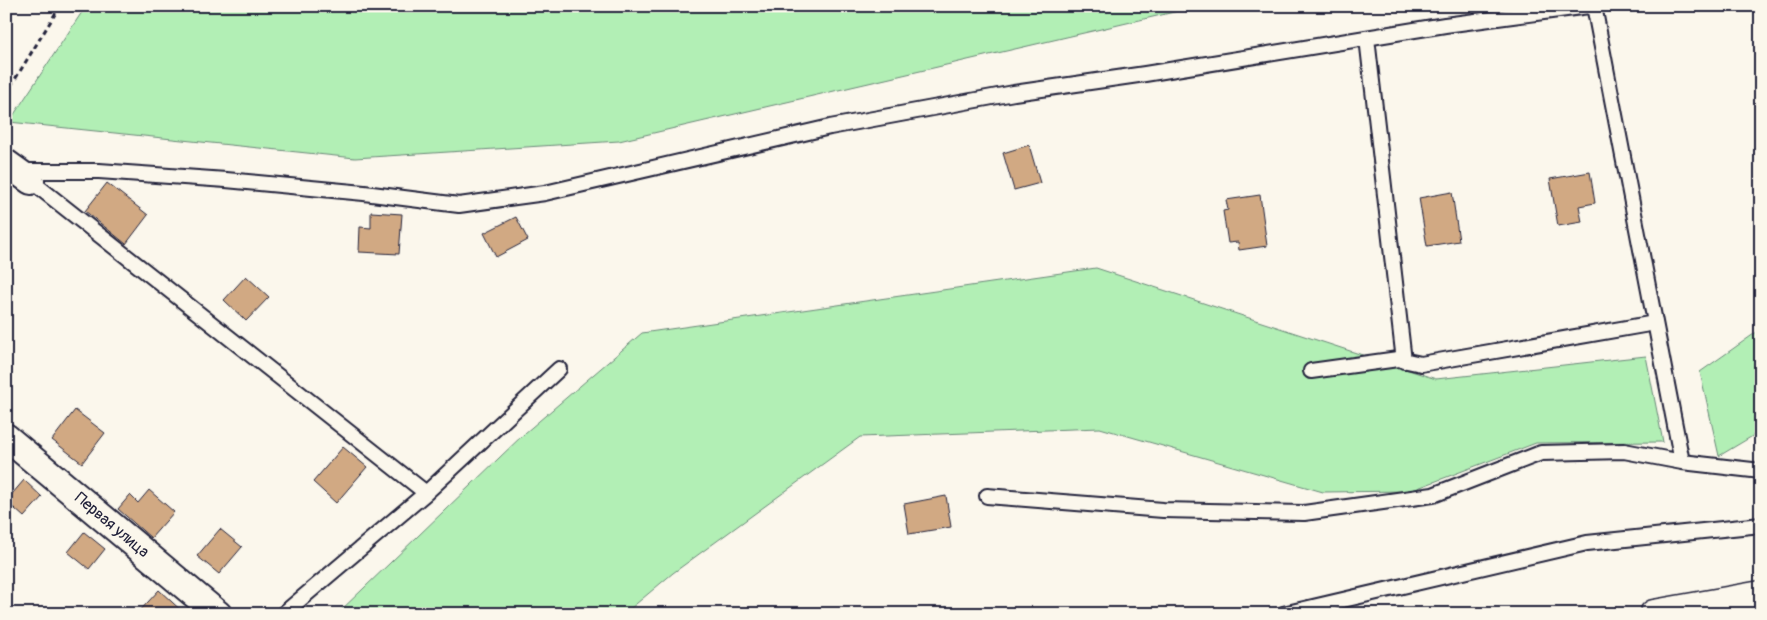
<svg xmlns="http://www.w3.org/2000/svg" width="1767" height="620" font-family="Pangolin,sans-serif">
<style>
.green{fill:#b2efb5;stroke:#6a8878}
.building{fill:#d1a983;stroke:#22223b}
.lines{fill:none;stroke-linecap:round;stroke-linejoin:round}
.service-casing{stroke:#22223b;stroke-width:18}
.minor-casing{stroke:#22223b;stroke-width:30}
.secondary-casing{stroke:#22223b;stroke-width:31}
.path{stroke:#22223b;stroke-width:3;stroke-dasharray:5 4;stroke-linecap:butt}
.service{stroke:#fbf7ec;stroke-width:14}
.minor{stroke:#fbf7ec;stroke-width:26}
.secondary{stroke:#fbf7ec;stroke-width:28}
.labels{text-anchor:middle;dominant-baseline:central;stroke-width:4;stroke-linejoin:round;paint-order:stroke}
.street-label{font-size:16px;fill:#22223b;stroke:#fbf7ec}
</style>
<rect width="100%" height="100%" fill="#fbf7ec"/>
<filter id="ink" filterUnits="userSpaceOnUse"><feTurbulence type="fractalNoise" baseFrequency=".02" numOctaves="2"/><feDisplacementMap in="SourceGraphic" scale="10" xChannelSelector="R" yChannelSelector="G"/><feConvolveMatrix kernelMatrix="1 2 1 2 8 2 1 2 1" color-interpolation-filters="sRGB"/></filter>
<g filter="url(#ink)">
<!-- green -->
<path class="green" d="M86 6H1200L619 141 355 158 9 122Z
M1096 268 1436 379 1646 356 1663 442 1536 443 1410 491 1323 492 1100 428 860 437 673 573 624 614H337L525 433 642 333Z
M1761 329V431L1719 456 1700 372Z"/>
<!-- building -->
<path class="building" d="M1029 145 1040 183 1014 190 1003 153Z
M1590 172 1595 203 1579 206 1582 222 1558 226 1550 179Z
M107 183 148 215 126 244 85 211Z
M1452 192 1459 241 1427 246 1419 198Z
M1260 195 1267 246 1239 250 1238 242 1228 243 1223 211 1228 210 1226 200Z
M371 212 402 214 399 254 359 252 360 227 371 228Z
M516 217 528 240 496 257 484 233Z
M246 276 269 297 246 321 224 300Z
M75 410 105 433 82 463 52 440Z
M343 447 367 467 336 503 313 482Z
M24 480 42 497 24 517 6 501Z
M149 490 174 512 151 538 118 509 130 495 138 503Z
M946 496 951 527 909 534 904 504Z
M220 529 242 547 219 574 197 556Z
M84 532 105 549 89 569 68 552Z
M159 590 185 614H137Z"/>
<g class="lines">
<!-- service casing -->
<g class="service-casing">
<path id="service" d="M1594 6 1682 462
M1367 38 1404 361
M20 171H99L226 180 364 193 459 205 545 193 830 127 1014 93 1145 74 1445 25 1589 6
M31 181 426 493
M1311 371 1398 359 1421 364 1655 323
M987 496 1163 510 1304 513 1433 495 1541 453 1624 451 1682 462 1761 471
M283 614 426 493 559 369
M1283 614 1587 543 1761 525"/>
</g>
<!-- minor casing -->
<g class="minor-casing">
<path id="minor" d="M6 163 31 181
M6 437 218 614"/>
</g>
<!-- secondary casing -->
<g class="secondary-casing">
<path id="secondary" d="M1654 614 1761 595"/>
</g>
<!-- path -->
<path class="path" d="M6 94 60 6"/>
<!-- service -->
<use href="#service" class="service"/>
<!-- minor -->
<use href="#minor" class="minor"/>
<!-- secondary -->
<use href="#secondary" class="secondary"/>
</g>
</g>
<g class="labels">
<!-- street labels -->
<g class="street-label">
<text transform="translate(112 525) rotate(40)">Первая улица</text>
</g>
</g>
<!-- margin -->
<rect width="1767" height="620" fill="none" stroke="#fbf7ec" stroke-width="25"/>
<rect x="12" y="12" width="1742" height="595" fill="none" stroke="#22223b" stroke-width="2" filter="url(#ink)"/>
</svg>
